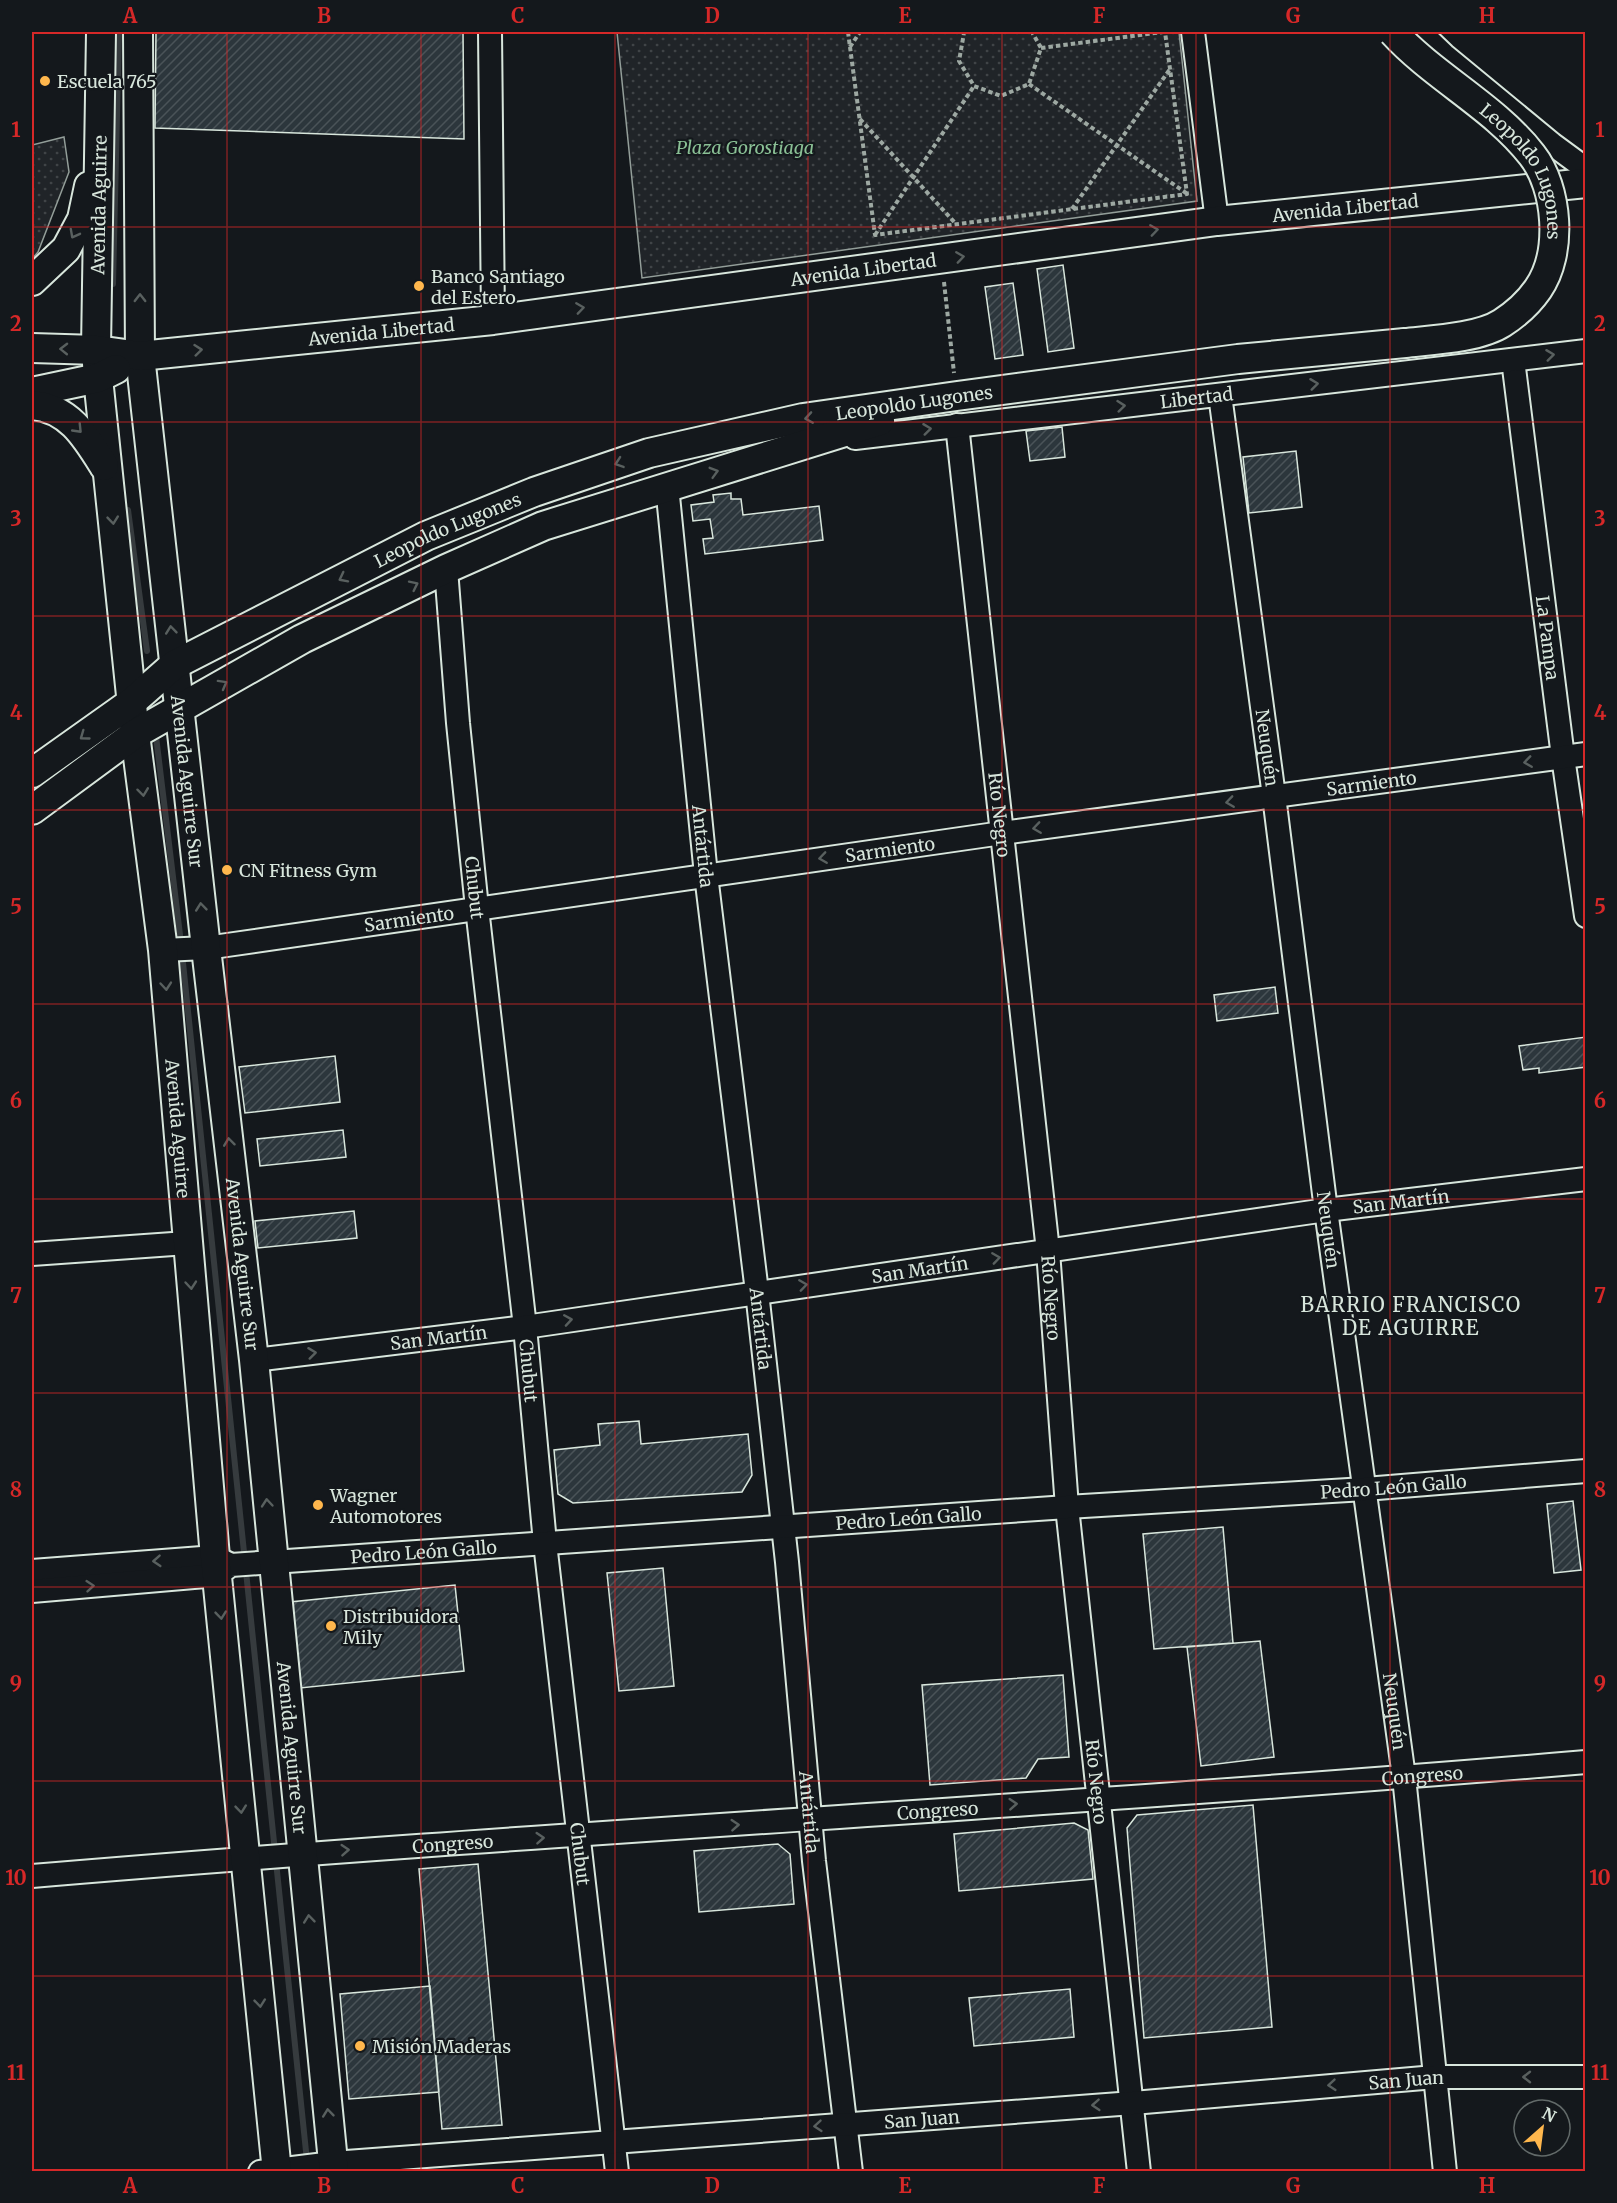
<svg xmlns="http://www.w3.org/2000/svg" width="1617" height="2203" font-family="Merriweather,serif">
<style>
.park{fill:url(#park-dots);stroke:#939e99;stroke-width:1.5}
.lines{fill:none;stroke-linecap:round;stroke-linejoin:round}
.stream{stroke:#363b3e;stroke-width:6}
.building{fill:url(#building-hatch);stroke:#d8e6dc;stroke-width:1.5}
.minor-casing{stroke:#d8e6dc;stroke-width:26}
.major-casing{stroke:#d8e6dc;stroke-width:32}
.path{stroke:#9da8a2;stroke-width:4;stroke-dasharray:4.5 3;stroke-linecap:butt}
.minor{stroke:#14181c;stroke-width:22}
.major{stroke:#14181c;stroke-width:28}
.major-bridge-casing{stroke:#d8e6dc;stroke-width:32;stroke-linecap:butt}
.major-bridge{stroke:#14181c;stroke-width:28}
.oneway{stroke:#59605f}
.grid{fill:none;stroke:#d62828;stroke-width:1.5;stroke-opacity:0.55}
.poi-dot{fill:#ffb74d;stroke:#14181c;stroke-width:2}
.labels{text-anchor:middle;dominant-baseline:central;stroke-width:4.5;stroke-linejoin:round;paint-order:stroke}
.poi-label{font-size:18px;fill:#d8e6dc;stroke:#14181c;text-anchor:start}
.park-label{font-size:18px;font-style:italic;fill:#8ac095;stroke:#14181c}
.street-label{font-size:18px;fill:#d8e6dc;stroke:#14181c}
.neighbourhood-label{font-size:20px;letter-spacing:1.5px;fill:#d8e6dc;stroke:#14181c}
.neatline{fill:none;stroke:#d62828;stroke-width:2}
.grid-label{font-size:20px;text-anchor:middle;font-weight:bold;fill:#d62828}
</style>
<defs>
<pattern id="park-dots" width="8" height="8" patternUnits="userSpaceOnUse" patternTransform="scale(1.5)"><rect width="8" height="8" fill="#202428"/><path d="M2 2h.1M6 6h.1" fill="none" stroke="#404447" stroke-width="1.8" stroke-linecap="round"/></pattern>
<pattern id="building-hatch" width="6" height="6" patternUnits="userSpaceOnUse" patternTransform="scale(1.5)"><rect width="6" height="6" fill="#2c363c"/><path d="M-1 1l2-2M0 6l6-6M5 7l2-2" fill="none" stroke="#4a5358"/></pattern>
</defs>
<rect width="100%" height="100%" fill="#14181c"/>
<!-- park -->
<path class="park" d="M617 32H1179L1197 201 642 278Z
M64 137 69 172 38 252 32 259V145Z"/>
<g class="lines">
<!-- stream -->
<path class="stream" d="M113 284 119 32
M128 510 147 651
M156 736 181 943
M182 953 307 2161"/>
</g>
<!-- building -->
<path class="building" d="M156 32H463L464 139 155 128Z
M1063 265 1074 348 1048 352 1037 269Z
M1013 283 1023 355 995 359 985 287Z
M1062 427 1065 457 1030 461 1026 431Z
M1296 451 1302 507 1249 513 1243 457Z
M731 493V499H741L743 515 819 506 823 540 705 554 703 539 713 538 710 519 693 521 691 505 714 502 713 495Z
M1275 987 1278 1013 1217 1021 1214 995Z
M1586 1037V1067L1539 1073V1068L1523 1070 1519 1046Z
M335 1056 340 1102 245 1113 239 1067Z
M343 1130 346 1157 260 1166 257 1139Z
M354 1211 357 1238 258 1248 255 1221Z
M639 1421 641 1444 748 1434 752 1475 742 1492 573 1503 558 1494 554 1450 600 1445 598 1424Z
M1573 1501 1581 1570 1554 1573 1547 1504Z
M1223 1527 1233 1643 1154 1649 1143 1534Z
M663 1568 674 1686 619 1691 607 1573Z
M455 1585 464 1671 300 1688 290 1602Z
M1260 1641 1274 1757 1201 1766 1187 1647Z
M1063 1675 1069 1757 1038 1759 1026 1778 930 1785 922 1685Z
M1253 1805 1272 2027 1144 2038 1127 1828 1137 1815Z
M1074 1823 1088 1830 1093 1879 959 1891 954 1834Z
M778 1844 790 1854 794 1904 699 1912 694 1851Z
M478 1864 502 2125 442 2129 419 1869Z
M430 1986 439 2092 349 2099 340 1994Z
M1070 1989 1074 2037 974 2046 969 1998Z"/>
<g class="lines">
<!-- minor casing -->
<g class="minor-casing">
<g id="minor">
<path d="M490 32 493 320"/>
<path d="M1193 32 1217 221"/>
<path d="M1420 32 1444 55 1552 144 1586 169"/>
<path id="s1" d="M1513 360 1563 757 1586 916"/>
<path id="s2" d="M1220 395 1274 796 1326 1210 1404 1777 1445 2172"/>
<path id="s3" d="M957 425 1048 1251 1067 1507 1139 2172"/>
<path id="s4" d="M855 438 1586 351"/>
<path id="s5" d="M667 486 706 875 757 1292 787 1562 814 1861 851 2172"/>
<path id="s6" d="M446 569 458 723 477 908 525 1327 545 1543 617 2172"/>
<path id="s7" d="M163 950 206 948 1002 833 1586 754"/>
<path d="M32 1254 187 1243"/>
<path id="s8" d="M254 1360 525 1327 1326 1210 1586 1179"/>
<path d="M32 1571 215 1557 229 1564"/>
<path id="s9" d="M32 1591 217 1575 231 1565 273 1562 1067 1507 1365 1489 1586 1471"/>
<path id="s10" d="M32 1876C549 1832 1068 1806 1586 1762"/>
<path id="s11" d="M260 2172 333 2163 1133 2103 1435 2077H1586"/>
</g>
</g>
<!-- major casing -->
<g class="major-casing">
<g id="major">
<path id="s12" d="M101 32 96 349 98 378 135 734 163 950 215 1557 277 2172"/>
<path id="s13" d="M138 32 140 356 206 948 254 1360 334 2172"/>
<path d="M32 281 66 249 82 219 89 186"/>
<path id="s14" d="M32 348 97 350 140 356 493 320 1217 221 1586 183"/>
<path d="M32 392 98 378 116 369"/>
<path d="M32 405C69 408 86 437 104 466"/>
<path id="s15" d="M32 773 132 702 174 665 426 536 534 492 649 453 803 418 957 396 1238 359 1405 343"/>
<path d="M32 810 135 734 302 639 446 569 543 526 880 421"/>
</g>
</g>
<!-- path -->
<path class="path" d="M848 32 875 235 1187 194 1165 32
M966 32 964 33 959 61 974 86 1001 96 1029 84 1041 48 1032 32
M850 47 860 32
M1041 48 1163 32
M1029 84 1186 193
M860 119 956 224
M1072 209 1170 69
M875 235 974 86
M944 282 954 373"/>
<!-- minor -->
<use href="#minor" class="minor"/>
<!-- major -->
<use href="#major" class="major"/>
<!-- major-bridge casing -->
<g class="major-bridge-casing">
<g id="major-bridge">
<path id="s16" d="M1393 32C1434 77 1495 107 1532 155 1558 188 1563 253 1538 289 1529 302 1516 314 1502 323 1479 338 1432 340 1405 343"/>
</g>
</g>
<!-- major-bridge -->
<use href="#major-bridge" class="major-bridge"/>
</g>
<!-- one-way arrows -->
<defs><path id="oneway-chevron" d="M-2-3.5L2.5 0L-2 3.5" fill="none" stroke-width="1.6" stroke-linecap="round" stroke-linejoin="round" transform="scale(1.5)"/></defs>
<g class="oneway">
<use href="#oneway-chevron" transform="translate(1154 230) rotate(-8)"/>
<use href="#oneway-chevron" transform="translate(74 234) rotate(118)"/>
<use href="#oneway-chevron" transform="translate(960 257) rotate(-8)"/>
<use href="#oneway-chevron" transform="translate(140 298) rotate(-90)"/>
<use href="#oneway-chevron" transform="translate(580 308) rotate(-8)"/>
<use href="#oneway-chevron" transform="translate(64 349) rotate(-179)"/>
<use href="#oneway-chevron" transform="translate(198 350) rotate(-6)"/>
<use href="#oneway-chevron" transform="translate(1550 355) rotate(-7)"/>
<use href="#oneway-chevron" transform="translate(1314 384) rotate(-7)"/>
<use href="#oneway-chevron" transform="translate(1121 406) rotate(-6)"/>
<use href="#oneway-chevron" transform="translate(809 418) rotate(171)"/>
<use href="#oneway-chevron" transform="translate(78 429) rotate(46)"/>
<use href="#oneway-chevron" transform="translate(927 429) rotate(-7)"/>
<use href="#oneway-chevron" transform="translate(619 463) rotate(161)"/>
<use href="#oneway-chevron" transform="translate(714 472) rotate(-16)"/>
<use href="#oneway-chevron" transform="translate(113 520) rotate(84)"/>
<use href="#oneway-chevron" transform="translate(343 578) rotate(153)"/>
<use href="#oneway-chevron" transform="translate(414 585) rotate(-26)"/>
<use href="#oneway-chevron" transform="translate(171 630) rotate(-96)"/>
<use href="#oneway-chevron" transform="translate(223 684) rotate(-29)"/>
<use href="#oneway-chevron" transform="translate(84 736) rotate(144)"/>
<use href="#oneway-chevron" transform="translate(1528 762) rotate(172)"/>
<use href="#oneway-chevron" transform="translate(143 792) rotate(83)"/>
<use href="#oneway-chevron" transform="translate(1230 802) rotate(172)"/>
<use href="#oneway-chevron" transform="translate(1037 828) rotate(172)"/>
<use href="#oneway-chevron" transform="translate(823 858) rotate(172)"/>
<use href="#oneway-chevron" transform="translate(201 907) rotate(-96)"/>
<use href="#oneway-chevron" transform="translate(166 986) rotate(85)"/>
<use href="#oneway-chevron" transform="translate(229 1142) rotate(-97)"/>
<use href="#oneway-chevron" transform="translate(996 1258) rotate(-8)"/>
<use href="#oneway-chevron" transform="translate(191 1285) rotate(85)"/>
<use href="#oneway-chevron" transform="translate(803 1285) rotate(-8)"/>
<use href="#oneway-chevron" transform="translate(568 1320) rotate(-9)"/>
<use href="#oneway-chevron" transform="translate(312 1353) rotate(-7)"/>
<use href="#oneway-chevron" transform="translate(267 1503) rotate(-95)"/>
<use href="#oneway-chevron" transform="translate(157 1561) rotate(176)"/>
<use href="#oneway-chevron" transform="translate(90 1586) rotate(-5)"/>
<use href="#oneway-chevron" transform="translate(221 1615) rotate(84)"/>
<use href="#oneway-chevron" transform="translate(1013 1804) rotate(-4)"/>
<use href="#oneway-chevron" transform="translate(241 1809) rotate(84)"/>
<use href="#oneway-chevron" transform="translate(735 1825) rotate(-4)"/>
<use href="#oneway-chevron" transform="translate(540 1838) rotate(-4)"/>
<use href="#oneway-chevron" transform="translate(345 1850) rotate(-4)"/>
<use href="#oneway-chevron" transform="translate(309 1919) rotate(-96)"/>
<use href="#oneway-chevron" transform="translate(260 2003) rotate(84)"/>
<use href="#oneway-chevron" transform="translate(1527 2077) rotate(-180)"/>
<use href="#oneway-chevron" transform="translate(1332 2085) rotate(175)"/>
<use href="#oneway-chevron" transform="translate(1096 2105) rotate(176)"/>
<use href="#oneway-chevron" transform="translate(328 2113) rotate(-96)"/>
<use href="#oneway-chevron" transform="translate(818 2126) rotate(175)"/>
</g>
<!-- grid -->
<path class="grid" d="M227 32V2172M421 32V2172M615 32V2172M808 32V2172M1002 32V2172M1196 32V2172M1390 32V2172M32 227H1586M32 422H1586M32 616H1586M32 810H1586M32 1004H1586M32 1199H1586M32 1393H1586M32 1587H1586M32 1781H1586M32 1976H1586"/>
<!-- markers -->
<g class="poi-dot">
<circle cx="45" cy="81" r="6"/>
<circle cx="419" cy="286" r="6"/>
<circle cx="227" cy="870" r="6"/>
<circle cx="318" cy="1505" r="6"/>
<circle cx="331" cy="1626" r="6"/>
<circle cx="360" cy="2046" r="6"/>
</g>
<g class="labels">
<!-- poi labels -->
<g class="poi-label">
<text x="57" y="81">Escuela 765</text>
<text x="431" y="276">Banco Santiago<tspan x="431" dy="21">del Estero</tspan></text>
<text x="239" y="870">CN Fitness Gym</text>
<text x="330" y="1495">Wagner<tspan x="330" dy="21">Automotores</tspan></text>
<text x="343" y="1616">Distribuidora<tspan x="343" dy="21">Mily</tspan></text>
<text x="372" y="2046">Misión Maderas</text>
</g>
<!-- park labels -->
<g class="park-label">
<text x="745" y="147">Plaza Gorostiaga</text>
</g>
<!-- street labels -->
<g class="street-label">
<text stroke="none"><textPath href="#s16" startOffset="196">Leopoldo Lugones</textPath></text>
<text transform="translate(99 205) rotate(-89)">Avenida Aguirre</text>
<text stroke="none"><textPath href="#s14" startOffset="1323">Avenida Libertad</textPath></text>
<text stroke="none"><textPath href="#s14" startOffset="837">Avenida Libertad</textPath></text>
<text stroke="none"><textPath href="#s14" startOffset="351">Avenida Libertad</textPath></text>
<text stroke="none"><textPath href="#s4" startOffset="344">Libertad</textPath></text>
<text stroke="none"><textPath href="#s15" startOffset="970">Leopoldo Lugones</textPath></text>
<text stroke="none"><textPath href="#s15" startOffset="484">Leopoldo Lugones</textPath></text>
<text stroke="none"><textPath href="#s1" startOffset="280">La Pampa</textPath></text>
<text stroke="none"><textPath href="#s2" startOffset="356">Neuquén</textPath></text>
<text stroke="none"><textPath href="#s13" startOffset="752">Avenida Aguirre Sur</textPath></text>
<text stroke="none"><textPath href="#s7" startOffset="1220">Sarmiento</textPath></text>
<text stroke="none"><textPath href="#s3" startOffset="392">Río Negro</textPath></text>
<text stroke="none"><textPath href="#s5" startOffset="362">Antártida</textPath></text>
<text stroke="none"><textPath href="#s7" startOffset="734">Sarmiento</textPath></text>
<text stroke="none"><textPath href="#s6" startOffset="320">Chubut</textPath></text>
<text stroke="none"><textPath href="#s7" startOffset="248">Sarmiento</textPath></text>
<text stroke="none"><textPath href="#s12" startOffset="1101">Avenida Aguirre</textPath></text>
<text stroke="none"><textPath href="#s8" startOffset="1158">San Martín</textPath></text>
<text stroke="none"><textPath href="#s2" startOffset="842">Neuquén</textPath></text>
<text stroke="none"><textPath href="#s13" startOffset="1238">Avenida Aguirre Sur</textPath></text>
<text stroke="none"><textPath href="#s8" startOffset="672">San Martín</textPath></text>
<text stroke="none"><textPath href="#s3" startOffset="878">Río Negro</textPath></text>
<text stroke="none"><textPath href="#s5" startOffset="848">Antártida</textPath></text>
<text stroke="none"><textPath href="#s8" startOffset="186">San Martín</textPath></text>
<text stroke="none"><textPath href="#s6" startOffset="806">Chubut</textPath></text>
<text stroke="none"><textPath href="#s9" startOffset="1368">Pedro León Gallo</textPath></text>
<text stroke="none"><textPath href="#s9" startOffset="882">Pedro León Gallo</textPath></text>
<text stroke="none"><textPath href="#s9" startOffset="396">Pedro León Gallo</textPath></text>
<text stroke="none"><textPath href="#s2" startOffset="1328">Neuquén</textPath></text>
<text stroke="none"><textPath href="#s13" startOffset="1724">Avenida Aguirre Sur</textPath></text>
<text stroke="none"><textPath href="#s10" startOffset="1394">Congreso</textPath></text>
<text stroke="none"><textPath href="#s3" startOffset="1364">Río Negro</textPath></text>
<text stroke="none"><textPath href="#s10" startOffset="908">Congreso</textPath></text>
<text stroke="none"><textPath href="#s5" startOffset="1334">Antártida</textPath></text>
<text stroke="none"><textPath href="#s10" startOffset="422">Congreso</textPath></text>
<text stroke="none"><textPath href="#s6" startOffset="1292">Chubut</textPath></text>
<text stroke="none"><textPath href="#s11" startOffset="1150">San Juan</textPath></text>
<text stroke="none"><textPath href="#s11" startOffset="664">San Juan</textPath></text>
</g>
<!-- neighbourhood labels -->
<g class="neighbourhood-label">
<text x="1411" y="1304">BARRIO FRANCISCO<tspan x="1411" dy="23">DE AGUIRRE</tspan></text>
</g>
</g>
<!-- border -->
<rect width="1617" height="2203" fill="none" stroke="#14181c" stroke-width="66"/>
<!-- north arrow -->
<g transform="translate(1542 2128) rotate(28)"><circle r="28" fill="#14181c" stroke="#626a69" stroke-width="1.5"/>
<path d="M0-4.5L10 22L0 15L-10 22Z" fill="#ffb74d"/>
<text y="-9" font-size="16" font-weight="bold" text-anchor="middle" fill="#d8e6dc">N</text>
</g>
<rect x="33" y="33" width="1551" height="2137" class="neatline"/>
<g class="grid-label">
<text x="130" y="23">A</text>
<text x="324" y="23">B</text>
<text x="518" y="23">C</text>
<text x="712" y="23">D</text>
<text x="905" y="23">E</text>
<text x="1099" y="23">F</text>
<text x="1293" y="23">G</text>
<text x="1487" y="23">H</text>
<text x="16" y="137">1</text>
<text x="1600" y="137">1</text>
<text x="16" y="331">2</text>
<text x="1600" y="331">2</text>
<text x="16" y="526">3</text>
<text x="1600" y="526">3</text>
<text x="16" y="720">4</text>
<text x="1600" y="720">4</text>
<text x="16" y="914">5</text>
<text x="1600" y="914">5</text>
<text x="16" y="1108">6</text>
<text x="1600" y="1108">6</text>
<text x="16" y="1303">7</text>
<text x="1600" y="1303">7</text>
<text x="16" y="1497">8</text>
<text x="1600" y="1497">8</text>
<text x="16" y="1691">9</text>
<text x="1600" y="1691">9</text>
<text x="16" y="1885">10</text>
<text x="1600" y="1885">10</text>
<text x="16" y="2080">11</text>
<text x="1600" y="2080">11</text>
<text x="130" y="2193">A</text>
<text x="324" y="2193">B</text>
<text x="518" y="2193">C</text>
<text x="712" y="2193">D</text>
<text x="905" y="2193">E</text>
<text x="1099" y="2193">F</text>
<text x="1293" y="2193">G</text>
<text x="1487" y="2193">H</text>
</g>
</svg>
